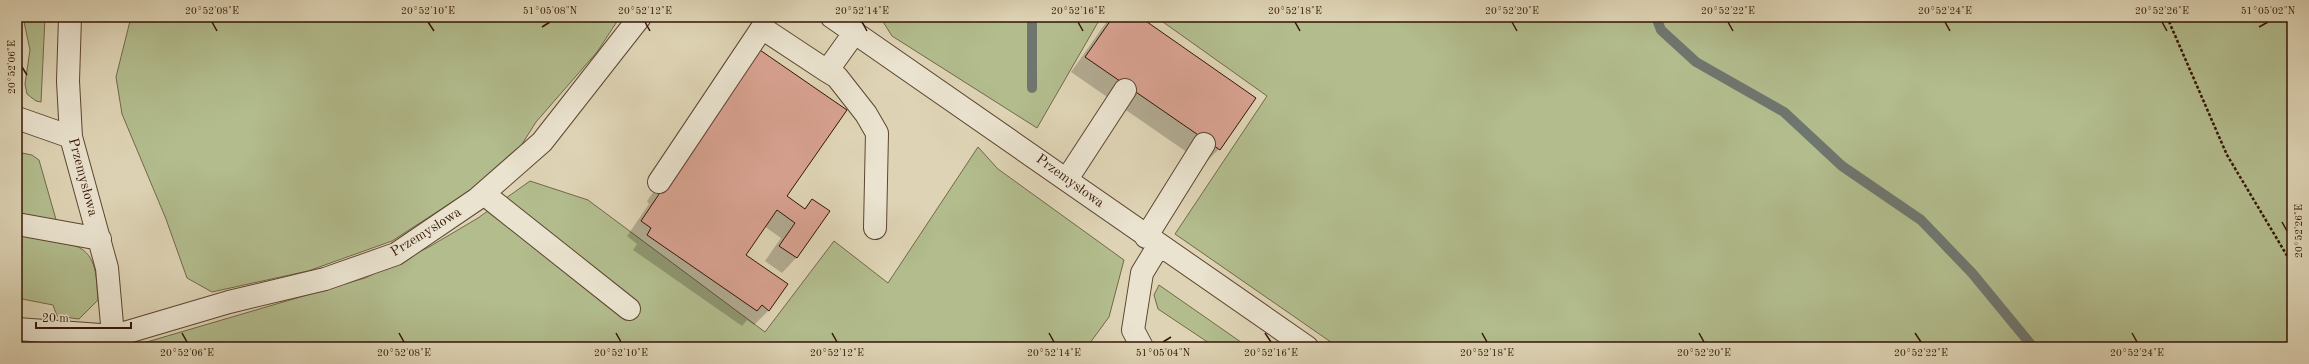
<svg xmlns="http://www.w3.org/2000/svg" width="2309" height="364" font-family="'Old Standard TT',serif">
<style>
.green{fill:#b2bc8d;stroke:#736848}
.shadow{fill:#0003}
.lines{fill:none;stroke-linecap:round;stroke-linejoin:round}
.stream{stroke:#6f766f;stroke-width:10}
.building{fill:#d7a190;stroke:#341504}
.minor-casing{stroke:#5e4530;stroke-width:24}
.path{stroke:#341504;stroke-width:2.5;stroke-dasharray:3 2;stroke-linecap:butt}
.minor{stroke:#eae3cf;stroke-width:22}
.ticks{fill:none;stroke:#341504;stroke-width:1.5}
.labels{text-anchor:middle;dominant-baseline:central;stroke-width:3.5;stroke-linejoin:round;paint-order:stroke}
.street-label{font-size:14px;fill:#341504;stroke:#eae3cf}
.neatline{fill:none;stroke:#341504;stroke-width:1.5}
.ticks-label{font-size:10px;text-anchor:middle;fill:#341504}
</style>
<rect width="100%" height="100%" fill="#ded4b5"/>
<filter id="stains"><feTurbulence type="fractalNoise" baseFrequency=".005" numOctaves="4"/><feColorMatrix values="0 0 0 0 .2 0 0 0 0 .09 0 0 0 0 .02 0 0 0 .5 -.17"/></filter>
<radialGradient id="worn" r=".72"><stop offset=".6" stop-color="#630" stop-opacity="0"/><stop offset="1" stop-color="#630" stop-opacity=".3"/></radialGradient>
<!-- green -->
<path class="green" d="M23 17H45L41 102 36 101 27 94 25 84 30 50Z
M131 17H620L597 52 536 122 517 152 480 184 392 241 308 271 212 292 187 278 166 219 122 114 116 77Z
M880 17H1101L1037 128 892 36Z
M1156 17H2292V347H1338L1175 234 1267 96Z
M978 147 998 169 1124 260 1109 317 1087 347H139L140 344 365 278 429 247 478 218 530 181 588 200 765 332 834 241 888 283Z
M17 152 32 155 39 160 57 223 17 215Z
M17 234 76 246C98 255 96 279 98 300L79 319 57 316 53 305 17 298Z
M1159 285 1248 347H1215L1158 309 1154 295Z"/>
<!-- shadow -->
<path class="shadow" d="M1110 17H1138L1255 98 1219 149 1204 164 1071 72Z
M743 64 786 196 804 209 812 200 829 211 796 258 782 273 765 261 781 238 764 226 744 255 769 310 754 325 747 320 742 326 633 250 637 244 627 236 649 204 647 201Z"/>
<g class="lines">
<!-- stream -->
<path class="stream" d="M1032 17V88
M1656 17 1661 30 1696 62 1784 112 1842 166 1921 220 1972 273 2033 347"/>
</g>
<!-- building -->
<path class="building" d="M1113 17H1140L1256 98 1220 150 1085 57Z
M757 48 847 110 787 196 805 209 812 199 830 211 797 258 779 246 795 223 777 210 746 255 788 284 769 311 762 305 757 311 647 235 651 228 641 221Z"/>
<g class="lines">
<!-- minor casing -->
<g class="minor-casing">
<path id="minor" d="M70 17 68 81 71 137 107 268 114 347
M832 17 1307 347
M855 32 827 71 837 77 866 114 877 133 875 228
M17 118 71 137
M1067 179 1125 90
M659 182 762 28 827 71
M484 194 629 309
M17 224 100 239
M1146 237 1204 144
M17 329 114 336 229 302 325 279 396 254 477 199 542 142 640 17
M1142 347 1133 330 1142 273 1159 245"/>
</g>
<!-- path -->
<path class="path" d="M2167 17 2227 155 2292 264"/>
<!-- minor -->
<use href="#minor" class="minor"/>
</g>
<!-- ticks -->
<path class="ticks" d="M212 22 217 31M428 22 434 31M645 22 650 31M862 22 867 31M1078 22 1083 31M1295 22 1300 31M1512 22 1517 31M1728 22 1733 31M1945 22 1950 31M2162 22 2167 31M542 27 550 22M2259 27 2268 22M22 67 27 75M2282 222 2287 231M182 333 187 342M399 333 404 342M616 333 621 342M832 333 837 342M1049 333 1054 342M1265 333 1271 342M1482 333 1487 342M1699 333 1704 342M1915 333 1921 342M2132 333 2137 342M1163 342 1171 337"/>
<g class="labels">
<!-- street labels -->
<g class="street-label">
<text transform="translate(83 177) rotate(75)">Przemysłowa</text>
<text transform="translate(1070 181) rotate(36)">Przemysłowa</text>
<text transform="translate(426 232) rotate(-32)">Przemysłowa</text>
</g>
</g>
<!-- margin -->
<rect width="2309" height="364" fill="none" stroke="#ded4b5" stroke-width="44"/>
<!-- scale -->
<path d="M36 322v6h95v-6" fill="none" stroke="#341504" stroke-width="2"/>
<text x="42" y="322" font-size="12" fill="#341504" stroke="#eae3cf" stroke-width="3" paint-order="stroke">20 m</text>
<rect x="22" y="22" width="2265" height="320" class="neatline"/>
<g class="ticks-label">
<text x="212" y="14">20°52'08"E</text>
<text x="428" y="14">20°52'10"E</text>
<text x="550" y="14">51°05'08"N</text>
<text x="645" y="14">20°52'12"E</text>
<text x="862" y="14">20°52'14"E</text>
<text x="1078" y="14">20°52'16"E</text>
<text x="1295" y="14">20°52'18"E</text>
<text x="1512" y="14">20°52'20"E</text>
<text x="1728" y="14">20°52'22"E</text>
<text x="1945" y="14">20°52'24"E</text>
<text x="2162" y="14">20°52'26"E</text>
<text x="2268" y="14">51°05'02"N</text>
<text transform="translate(11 67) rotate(-90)" y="4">20°52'06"E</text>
<text transform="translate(2298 231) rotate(-90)" y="4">20°52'26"E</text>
<text x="187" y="356">20°52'06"E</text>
<text x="404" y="356">20°52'08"E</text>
<text x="621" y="356">20°52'10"E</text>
<text x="837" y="356">20°52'12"E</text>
<text x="1054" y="356">20°52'14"E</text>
<text x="1163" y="356">51°05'04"N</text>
<text x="1271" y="356">20°52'16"E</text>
<text x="1487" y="356">20°52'18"E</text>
<text x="1704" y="356">20°52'20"E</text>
<text x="1921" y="356">20°52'22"E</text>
<text x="2137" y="356">20°52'24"E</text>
</g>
<rect width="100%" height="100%" filter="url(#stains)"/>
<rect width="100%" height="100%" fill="url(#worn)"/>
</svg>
